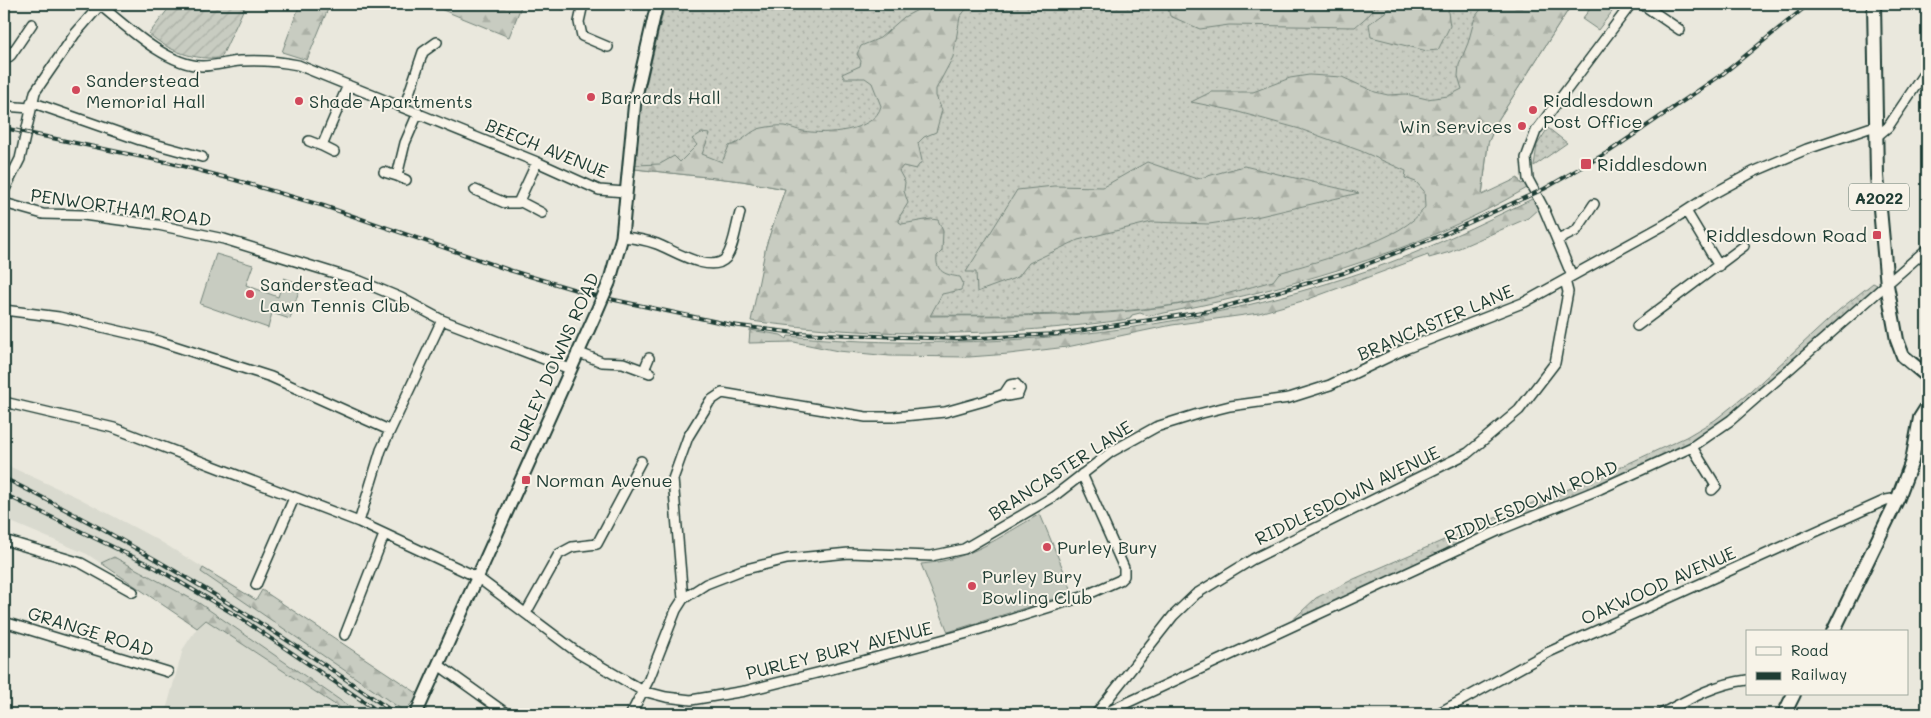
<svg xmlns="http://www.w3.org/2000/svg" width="1931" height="718" font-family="Mali,sans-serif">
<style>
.built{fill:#d9dacf}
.grass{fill:url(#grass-dots);stroke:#74847a}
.forest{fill:url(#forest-firs);stroke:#74847a}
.garden{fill:url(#garden-furrows);stroke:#74847a}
.pitch{fill:#c8ccc1;stroke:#74847a}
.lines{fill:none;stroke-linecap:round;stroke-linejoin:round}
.street-casing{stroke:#1f3d34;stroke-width:12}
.secondary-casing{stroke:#1f3d34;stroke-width:15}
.primary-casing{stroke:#1f3d34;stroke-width:16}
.street{stroke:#f7f3e8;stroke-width:9}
.secondary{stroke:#f7f3e8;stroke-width:11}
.primary{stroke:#f7f3e8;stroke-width:12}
.rail-casing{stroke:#1f3d34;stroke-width:4}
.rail{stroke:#f7f3e8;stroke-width:2;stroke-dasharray:5.5;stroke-linecap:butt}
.secondary-bridge-casing{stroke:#1f3d34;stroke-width:15;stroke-linecap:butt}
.secondary-bridge{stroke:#f7f3e8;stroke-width:11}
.poi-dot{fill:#d1495b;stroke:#f7f3e8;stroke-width:2}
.labels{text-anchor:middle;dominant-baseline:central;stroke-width:4;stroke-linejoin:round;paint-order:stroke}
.shield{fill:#f7f3e8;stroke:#60746a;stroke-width:1}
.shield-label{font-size:16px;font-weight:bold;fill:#1f3d34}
.poi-label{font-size:18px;fill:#1f3d34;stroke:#f7f3e8;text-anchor:start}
.street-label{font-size:18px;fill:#1f3d34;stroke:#f7f3e8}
</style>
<defs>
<pattern id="grass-dots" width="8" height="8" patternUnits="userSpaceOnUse" patternTransform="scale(1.25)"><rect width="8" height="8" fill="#c8ccc1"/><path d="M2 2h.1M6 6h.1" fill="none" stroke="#abb0a6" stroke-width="1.8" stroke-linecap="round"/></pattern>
<pattern id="forest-firs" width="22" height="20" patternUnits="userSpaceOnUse" patternTransform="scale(1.25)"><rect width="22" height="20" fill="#c8ccc1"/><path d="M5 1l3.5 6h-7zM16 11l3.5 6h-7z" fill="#abb0a6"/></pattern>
<pattern id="garden-furrows" width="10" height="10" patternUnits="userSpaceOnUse" patternTransform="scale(1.25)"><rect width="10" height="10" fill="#c8ccc1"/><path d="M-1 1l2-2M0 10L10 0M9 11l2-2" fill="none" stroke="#abb0a6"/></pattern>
</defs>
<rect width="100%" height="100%" fill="#eae8dd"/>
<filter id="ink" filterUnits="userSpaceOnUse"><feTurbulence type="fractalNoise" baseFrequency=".02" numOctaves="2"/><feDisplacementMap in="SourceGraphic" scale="10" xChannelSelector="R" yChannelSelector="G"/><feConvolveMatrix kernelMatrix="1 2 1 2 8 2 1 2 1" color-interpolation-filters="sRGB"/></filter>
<g filter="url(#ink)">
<!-- built -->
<path class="built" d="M4 464 77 497 158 540 256 600 262 590 420 695 403 714H165L183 649 197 628 87 554 4 519Z"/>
<!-- grass -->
<path class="grass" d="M665 4H1572L1498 120 1488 143 1482 196 1455 211C1369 244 1282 286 1191 302 1134 313 1075 314 1018 315 930 316 842 314 754 312L766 246 785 189 742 181 635 169 641 106Z
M1548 128 1567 143 1534 166 1537 145Z
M1873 283 1879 286 1729 417 1690 444 1660 460 1501 525 1285 627 1316 598 1354 579 1504 514 1592 480 1686 437 1715 420 1750 392 1839 310Z"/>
<!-- forest -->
<path class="forest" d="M300 4H330L307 60 282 52Z
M428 4H522L509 37Z
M929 4H970L960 17 953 57 936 89V96L942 110 936 132 924 137 918 143 922 161 916 169 903 166 899 171 905 182 904 191 908 203 900 216 899 222 902 224 931 219 938 220 943 231 942 251 937 256C935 272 946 275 960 277L963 283 961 290 942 294 930 316C1016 315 1107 319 1192 302 1219 297 1246 288 1273 281L1279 273C1319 260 1404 241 1425 207L1424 191 1416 182 1405 178 1406 171 1361 151 1300 129 1231 110 1191 102 1211 92H1253L1290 78 1309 75 1342 77 1375 92 1388 95 1406 94 1427 99 1448 96 1462 89 1458 76 1459 65 1468 43 1475 17 1485 4H1572L1498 120 1488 143 1482 195 1518 178 1521 184 1526 182 1527 188C1410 256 1280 291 1149 316L1140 313 1132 315 1130 319C1004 337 878 338 751 321L766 246 785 189 742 181 635 169V165L660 164 674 156 680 162 697 145 692 139 701 133 710 134 702 154 722 162 729 146C742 143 752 129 762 128 768 127 778 125 784 126 791 127 797 130 803 131 824 135 875 132 881 106L872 83 865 78H844L842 74 860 66 861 61 857 54 861 46 880 38 904 17Z
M1167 4H1377L1370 14 1355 27 1229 25 1200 29 1170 16Z
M1396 4H1450L1448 12 1450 26 1438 50 1427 51 1371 37 1369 24Z
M1147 162 1197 179 1244 166 1359 193 1256 217 1209 224 1152 222 1078 240 1029 263 1018 277 977 292 976 272H966L1017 190 1054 186 1103 187Z
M1532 199 1535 200 1542 210 1538 209 1528 218 1450 252 1429 258 1428 255 1306 300 1259 313 1172 325 1067 347 1009 354 969 357 890 356 838 351 794 342 749 343 750 330 781 335 787 339 788 336C986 354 1181 334 1369 270 1425 251 1478 225 1532 199Z
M114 557 199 603 360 714H349L206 620 197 628 101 563Z
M203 568 256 600 262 590 420 695 404 711 201 572Z"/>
<!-- garden -->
<path class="garden" d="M172 4H246L221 58C194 60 170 52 149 34Z"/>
<!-- pitch -->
<path class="pitch" d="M1594 4H1618L1598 30 1582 19Z
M216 254 253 265 246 285 278 297 284 278 301 284 290 319 272 313 268 328 200 304Z
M1040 514 1073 593 948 632 921 564C971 560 997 538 1040 514Z"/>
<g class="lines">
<!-- street casing -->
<g class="street-casing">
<path id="street" d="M564 4H572
M583 4 579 22 582 36 608 47
M1642 4 1680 30
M100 5C126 26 166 65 202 66 215 66 228 62 240 61 260 60 279 61 298 65L537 162 599 190 625 192
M4 61 11 55 32 24
M31 102 140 140 202 157
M4 106 30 108
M404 108 423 52 437 42
M1876 137 1888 127 1927 69
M309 141 322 146 348 85
M322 146 334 152
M384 172 397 176 405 143 418 113
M397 176 406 180
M475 190 505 203H518L537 162
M4 191 20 159 35 92 75 34 101 4
M521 202 542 213
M4 203 43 214 83 215 158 225 224 239 360 281 401 298 442 320 570 369
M1686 211 1719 266
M622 237C634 238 646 240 657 244 673 250 711 275 726 258 734 247 736 226 740 213
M1558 240 1576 231 1594 204
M1572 276 1544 209 1528 179 1526 158 1536 131 1631 4
M4 310 59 317 149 338 271 377 389 430
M1637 326 1744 246
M577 352 602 362 623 363 650 373
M644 370 649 358
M4 402 114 428 359 522 477 577 578 653 643 691 666 697 691 700 745 691 821 672 964 634 1082 597 1120 580 1124 576V568L1082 474
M1918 432 1923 433 1927 439
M1692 447 1716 486 1712 490
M359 522 381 450 442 320
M4 540 81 563 133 592
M256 585 294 498
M683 599 673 479 688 437 710 401 722 393 866 417H893L945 412 984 401 1004 394 1010 385 1016 384 1020 389 1018 394 1007 396 1004 394
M526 613 559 554 572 547 597 544 641 461
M4 622 168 672
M345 635 384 535
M440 666 507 714
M631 714 649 679 676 610 683 599 706 584 742 570 787 559 849 553 931 556 964 549 1053 497 1111 452 1156 427 1198 414 1230 406 1289 398 1330 385 1405 349 1525 302 1666 224 1709 196 1753 172 1807 149 1875 126
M1096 714 1173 616 1196 594 1253 559 1468 453 1519 410 1555 363 1568 292 1565 280
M1103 714 1502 529 1600 489 1692 447 1731 420 1927 249
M1437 714 1549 652 1886 500 1898 498
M1661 714C1689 699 1715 684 1747 680"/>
</g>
<!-- secondary casing -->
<g class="secondary-casing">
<path id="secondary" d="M609 283 622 237 635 100 657 4
M416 714 596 313"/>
</g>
<!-- primary casing -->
<g class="primary-casing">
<path id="primary" d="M1874 4 1877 176 1887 285 1897 340 1903 356 1927 376
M1833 632 1898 498 1912 461 1920 418 1927 407
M1784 714 1794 694"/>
</g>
<!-- street -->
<use href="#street" class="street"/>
<!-- secondary -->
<use href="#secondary" class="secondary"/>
<!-- primary -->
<use href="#primary" class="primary"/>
<!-- rail casing -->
<g class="rail-casing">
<path id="rail" d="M4 128 171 163 235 180 324 206 509 270 596 296 732 325 796 333 956 339 1058 334 1209 311 1344 273 1442 235 1544 189 1610 151 1724 73 1809 4
M4 478C141 546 271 626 396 714
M4 494 156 568 239 617 382 714"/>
</g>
<!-- rail -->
<use href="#rail" class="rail"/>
<!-- secondary-bridge casing -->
<g class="secondary-bridge-casing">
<path id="secondary-bridge" d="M596 313 609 283"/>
</g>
<!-- secondary-bridge -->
<use href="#secondary-bridge" class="secondary-bridge"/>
</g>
</g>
<!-- markers -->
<g class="poi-dot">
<circle cx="76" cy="90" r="5"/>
<circle cx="591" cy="97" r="5"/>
<circle cx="299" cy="101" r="5"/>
<circle cx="1533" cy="110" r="5"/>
<circle cx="1522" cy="126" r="5"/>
<rect x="1580" y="158" width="12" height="12" rx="2.5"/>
<rect x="1872" y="230" width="10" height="10" rx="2.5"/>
<circle cx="250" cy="294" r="5"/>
<rect x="521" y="475" width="10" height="10" rx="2.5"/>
<circle cx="1047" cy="547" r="5"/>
<circle cx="972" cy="586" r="5"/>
</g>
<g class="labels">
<!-- shield labels -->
<rect class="shield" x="1849" y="183.5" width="60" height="27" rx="4"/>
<g class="shield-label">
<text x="1879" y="197">A2022</text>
</g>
<!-- poi labels -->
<g class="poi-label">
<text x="86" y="80">Sanderstead<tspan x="86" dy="21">Memorial Hall</tspan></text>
<text x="601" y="97">Barrards Hall</text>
<text x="1543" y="100">Riddlesdown<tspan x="1543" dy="21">Post Office</tspan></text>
<text x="309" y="101">Shade Apartments</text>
<text x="1512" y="126" text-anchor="end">Win Services</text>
<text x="1597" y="164">Riddlesdown</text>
<text x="1867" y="235" text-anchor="end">Riddlesdown Road</text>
<text x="260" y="284">Sanderstead<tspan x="260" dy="21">Lawn Tennis Club</tspan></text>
<text x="536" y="480">Norman Avenue</text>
<text x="1057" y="547">Purley Bury</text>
<text x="982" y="576">Purley Bury<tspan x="982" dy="21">Bowling Club</tspan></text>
</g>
<!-- street labels -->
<g class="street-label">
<text transform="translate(547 148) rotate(22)">BEECH AVENUE</text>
<text transform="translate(121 207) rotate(8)">PENWORTHAM ROAD</text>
<text transform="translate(1435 322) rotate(-23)">BRANCASTER LANE</text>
<text transform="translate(554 362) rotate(-66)">PURLEY DOWNS ROAD</text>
<text transform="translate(1060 470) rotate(-33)">BRANCASTER LANE</text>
<text transform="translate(1347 495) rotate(-26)">RIDDLESDOWN AVENUE</text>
<text transform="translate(1531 501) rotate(-23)">RIDDLESDOWN ROAD</text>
<text transform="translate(1658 585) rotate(-24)">OAKWOOD AVENUE</text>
<text transform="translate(91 631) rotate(17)">GRANGE ROAD</text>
<text transform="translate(839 650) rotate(-14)">PURLEY BURY AVENUE</text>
</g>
</g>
<!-- margin -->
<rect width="1931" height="718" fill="none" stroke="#f7f3e8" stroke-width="20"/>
<rect x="10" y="10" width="1911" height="698" fill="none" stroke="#1f3d34" stroke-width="2" filter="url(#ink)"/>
<!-- legend -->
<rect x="1746" y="630" width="162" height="65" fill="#f7f3e8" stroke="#a1aaa0"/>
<rect x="1756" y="647" width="25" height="8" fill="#f7f3e8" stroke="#a1aaa0"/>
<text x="1791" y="656" font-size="15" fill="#1f3d34">Road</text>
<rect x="1756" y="672" width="25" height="8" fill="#1f3d34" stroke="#a1aaa0"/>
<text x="1791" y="680" font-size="15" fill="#1f3d34">Railway</text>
</svg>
